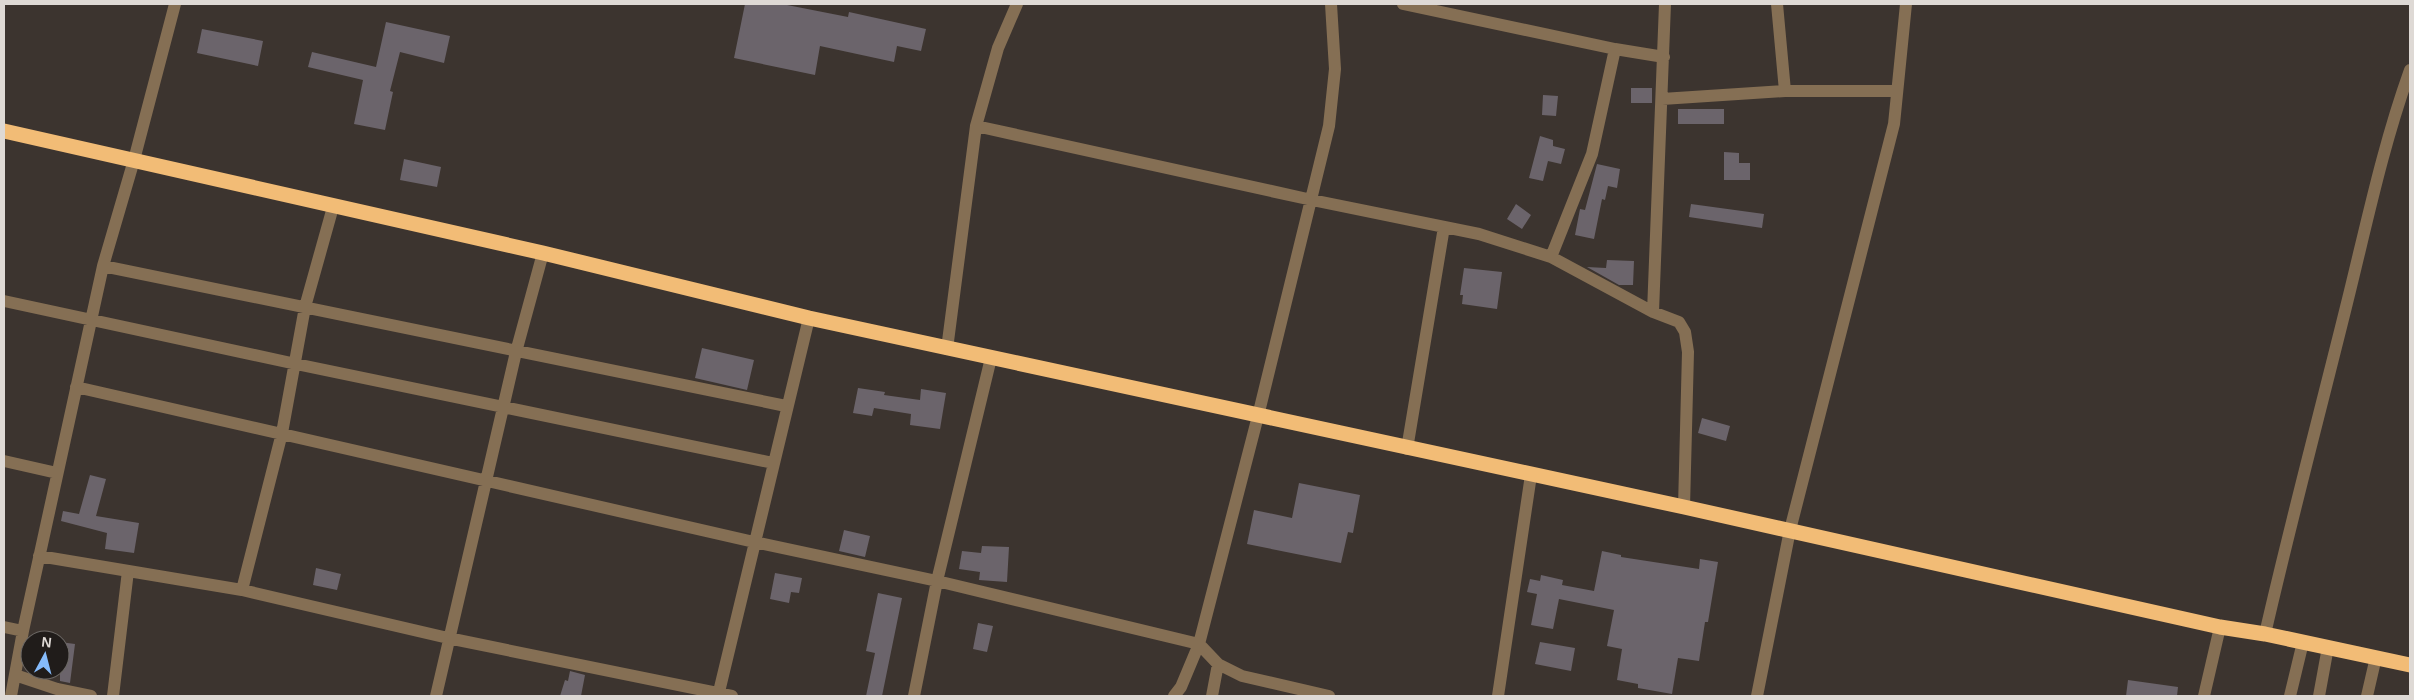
<svg xmlns="http://www.w3.org/2000/svg" width="2414" height="700" font-family="Arial,sans-serif">
<style>
.building{fill:#6b646b}
.lines{fill:none;stroke-linecap:round;stroke-linejoin:round}
.minor{stroke:#856f54;stroke-width:12}
.highway{stroke:#f2bc76;stroke-width:15}
</style>
<rect width="100%" height="100%" fill="#3c342f"/>
<!-- building -->
<path class="building" d="M745 4H782L848 17 849 12 926 29 921 51 897 46 894 62 820 46 815 75 734 58Z
M386 22 450 36 444 63 400 52 390 91 393 92 385 130 354 124 363 80 308 67 312 52 376 67Z
M202 29 263 41 258 66 197 53Z
M1631 88H1652V103H1631Z
M1543 95 1558 96 1556 116 1542 115Z
M1678 109H1724V124H1678Z
M1540 136 1553 140V146L1565 149 1561 164 1548 161 1543 181 1529 178Z
M1724 152 1739 153V163H1750V180H1724Z
M404 159 441 167 437 187 400 180Z
M1597 164 1620 169 1617 188 1608 186 1605 200 1602 199 1594 239 1575 235 1580 209 1585 210Z
M1516 204 1531 215 1522 229 1507 219Z
M1691 204 1764 214 1762 228 1689 217Z
M1607 260 1634 261 1633 285H1619L1587 267 1606 268Z
M1464 268 1502 272 1497 309 1462 304 1463 295H1460Z
M702 348 754 360 747 390 695 378Z
M858 388 885 392 884 395 920 400 921 389 946 393 940 429 910 425 911 414 874 408 872 416 853 413Z
M1702 418 1730 426 1726 441 1698 433Z
M90 475 106 479 96 516 139 523 134 553 105 549 107 533 61 521 63 511 79 514Z
M1299 483 1360 495 1353 533 1348 532 1341 563 1247 544 1254 510 1292 518Z
M844 530 870 536 865 557 839 551Z
M982 546 1009 547 1007 582 979 580 980 572 959 569 962 551 981 553Z
M1602 551 1621 555V557L1699 569 1700 559 1718 562 1708 622H1705L1699 661 1678 658 1672 694 1638 688V684L1617 680 1622 649 1607 646 1614 610 1559 599 1553 629 1531 625 1537 594 1527 592 1530 579 1540 581 1541 575 1563 580 1562 585 1594 591Z
M316 568 341 574 337 590 313 585Z
M775 573 802 578 799 593 791 592 789 603 770 599Z
M878 593 902 598 882 696H866L875 653 866 651Z
M978 623 993 626 987 652 973 649Z
M60 642 75 644 70 683 60 681Z
M1540 642 1575 648 1571 671 1535 664Z
M570 671 585 675 581 696H560L565 680 568 681Z
M2128 680 2178 687 2177 696H2126Z"/>
<g class="lines">
<!-- minor -->
<path class="minor" d="M1403 4 1615 49 1664 57
M1777 4 1785 91
M1662 99 1785 91H1897
M976 126 1312 200 1479 234 1551 257 1653 312 1679 322 1685 332 1688 352 1684 507
M1551 257 1592 154 1615 49
M103 266 786 406
M4 301 296 364 773 463
M1653 312 1665 4
M947 349 976 126 998 48 1017 4
M76 387 754 542 937 581 1199 644 1218 664 1242 676 1329 696
M1407 449 1444 227
M4 461 57 473
M39 556 242 590 448 638 732 696
M242 590 282 433 305 307 333 207
M4 627 23 631
M2265 634C2290 525 2319 416 2346 307 2366 227 2382 148 2410 70
M15 675 57 689 91 696
M11 696 23 631 103 266 134 160 175 4
M113 696 128 571
M436 696 516 352 543 253
M718 696 809 318
M914 696 937 581 991 358
M1174 696 1181 687 1199 644 1258 416 1329 126 1335 69 1331 4
M1212 696 1218 664
M1498 696 1531 475
M1757 696 1790 530 1894 124 1906 4
M2204 696 2220 627
M2290 696 2303 642
M2319 696 2328 647
M2367 696 2376 657"/>
<!-- highway -->
<path class="highway" d="M4 131 543 253 809 318 1684 507 2220 627 2265 634 2410 665"/>
</g>
<!-- border -->
<rect width="2414" height="700" fill="none" stroke="#ded9d5" stroke-width="10"/>
<!-- north arrow -->
<g transform="translate(45 655) rotate(7)"><circle r="24" fill="#201c1a" stroke="#6c6865"/>
<path d="M0-4L9 19L0 12L-9 19Z" fill="#85bbfb"/>
<text y="-8" font-size="14" font-weight="bold" text-anchor="middle" fill="#ded9d5">N</text>
</g>
</svg>
